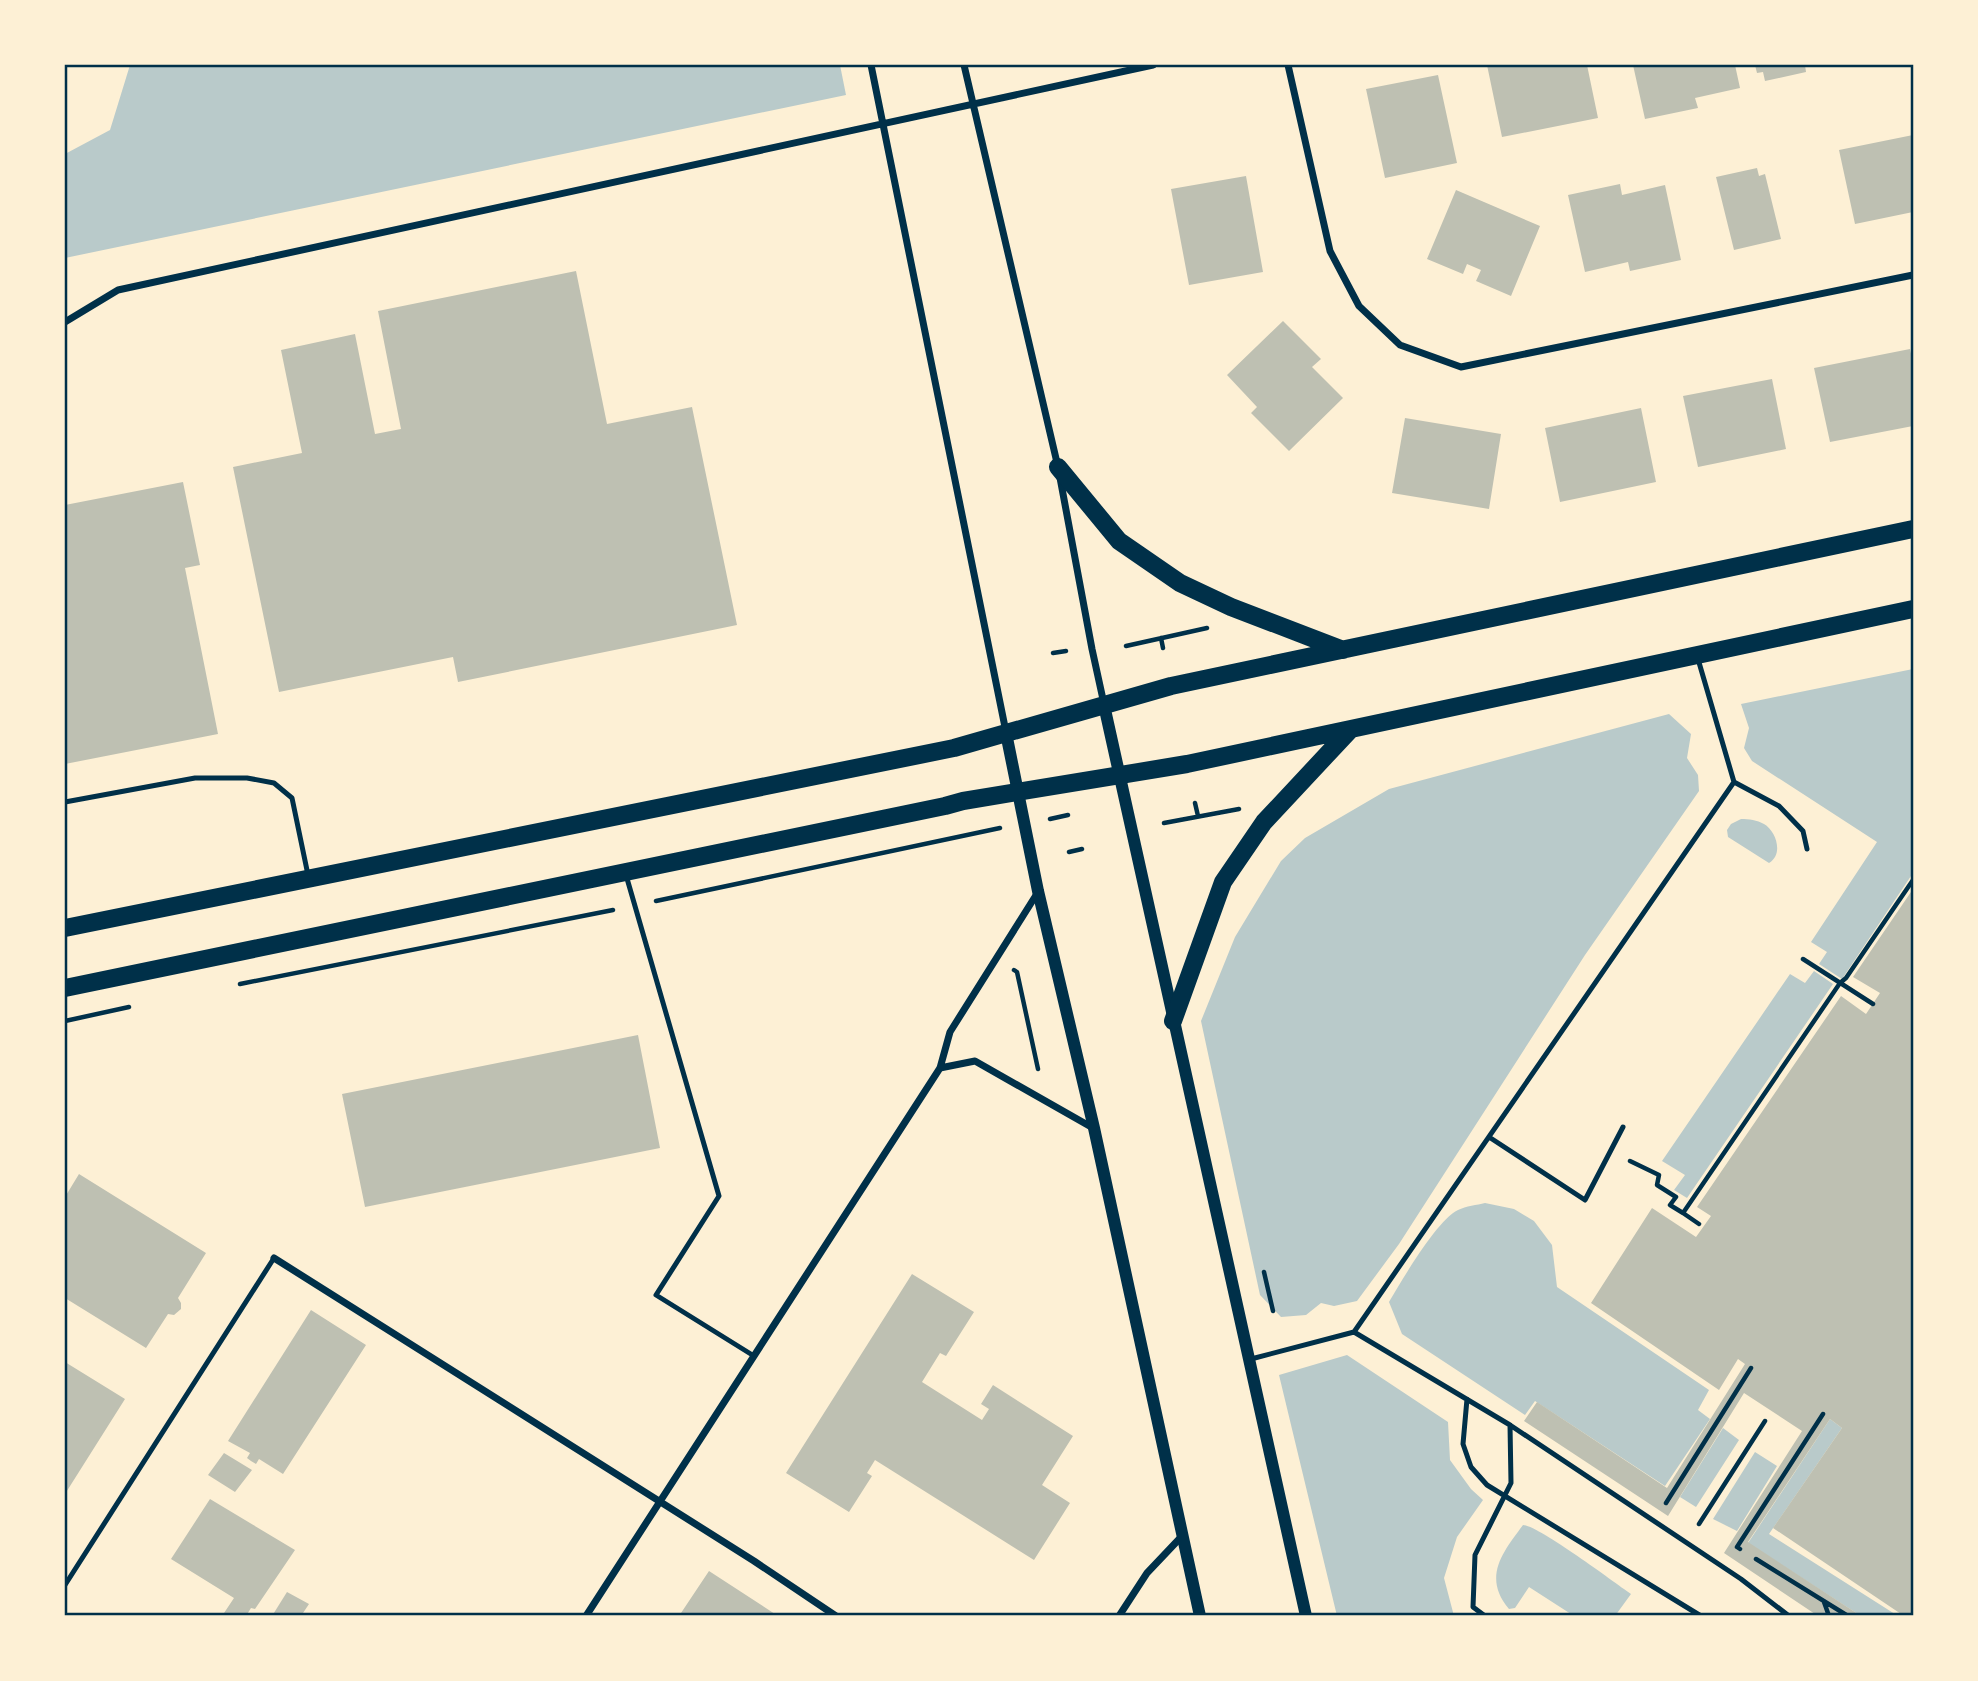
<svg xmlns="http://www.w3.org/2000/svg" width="1978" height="1681" font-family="'Asap Condensed',sans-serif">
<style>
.green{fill:#b9caca}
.building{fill:#bec0b2}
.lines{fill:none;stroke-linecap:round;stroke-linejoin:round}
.path{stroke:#003049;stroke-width:4.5}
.service{stroke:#003049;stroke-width:5}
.minor{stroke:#003049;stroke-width:7}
.tertiary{stroke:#003049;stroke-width:12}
.primary{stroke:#003049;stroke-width:18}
.neatline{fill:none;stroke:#003049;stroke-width:2.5}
</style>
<rect width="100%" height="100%" fill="#fdf0d5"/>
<!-- green -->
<path class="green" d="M130 65H840L846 95 65 258V154L110 130Z
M1913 669V873L1842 979 1819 964 1827 952 1811 942 1877 842 1752 761 1744 748 1749 728 1741 704Z
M1669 714 1691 734 1687 758 1698 775 1699 791 1585 955 1399 1244 1357 1301 1334 1306 1321 1303 1306 1315 1281 1317 1260 1295 1201 1021 1235 937 1281 861 1305 838 1389 789Z
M1741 819C1749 819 1757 820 1764 824 1776 831 1784 854 1769 863L1728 837 1727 830 1731 824Z
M1814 971 1833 984 1687 1198 1674 1190 1685 1175 1662 1161 1790 974 1805 983Z
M1485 1203 1514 1209 1534 1221 1552 1245 1557 1287 1709 1390 1698 1410 1710 1419 1665 1486 1535 1401 1525 1415 1402 1334 1389 1302C1402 1280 1437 1220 1458 1210 1466 1206 1477 1205 1485 1203Z
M1347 1355 1448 1422 1450 1460 1471 1489 1483 1500 1457 1537 1444 1578 1454 1616H1337L1279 1375Z
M1830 1419 1842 1428 1769 1534 1898 1616H1861L1748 1543Z
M1723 1428 1739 1440 1696 1507 1680 1497Z
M1755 1452 1777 1466 1737 1531 1713 1519Z
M1523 1525C1539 1526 1612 1581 1631 1594L1615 1616H1574L1529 1587 1515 1608 1509 1609C1482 1577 1503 1552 1523 1525Z"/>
<!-- building -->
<path class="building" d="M1487 65H1587L1598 118 1502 137Z
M1633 65H1735L1740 88 1695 98 1698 108 1645 119Z
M1755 65H1805L1806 72 1765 81 1763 72 1757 73Z
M1438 75 1457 163 1385 178 1366 89Z
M1913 135V212L1855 224 1839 150Z
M1757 168 1759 176 1765 174 1781 239 1734 250 1716 177Z
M1246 176 1263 272 1189 285 1171 189Z
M1620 184 1622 195 1665 185 1681 260 1630 271 1628 262 1585 272 1568 195Z
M1456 190 1540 226 1511 296 1476 281 1481 270 1467 264 1463 274 1427 259Z
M576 271 607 424 692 407 737 625 458 682 453 657 279 692 233 467 302 453 281 350 355 334 375 434 401 429 378 311Z
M1283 321 1321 359 1312 367 1343 398 1289 451 1251 413 1257 407 1227 375Z
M1910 349 1913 363V426L1830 442 1814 368Z
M1772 379 1786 449 1698 467 1683 396Z
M1641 408 1656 482 1560 502 1545 428Z
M1405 418 1501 434 1489 509 1392 493Z
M183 482 200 565 185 568 218 734 65 764V505Z
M1913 889V1616H1904L1773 1528 1842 1428 1830 1419 1748 1542 1861 1616H1818L1724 1553 1802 1431 1744 1393 1668 1516 1524 1421 1537 1402 1667 1488 1745 1364 1738 1359 1719 1390 1591 1303 1652 1208 1696 1237 1711 1216 1697 1207 1841 996 1866 1014 1880 993 1853 977Z
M638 1035 660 1148 365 1207 342 1094Z
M79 1174 206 1253 178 1298 181 1303V1309L174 1315 168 1314 146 1348 65 1298V1197Z
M912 1274 974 1312 946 1356 940 1353 922 1382 982 1420 989 1409 981 1404 993 1385 1073 1436 1042 1485 1070 1503 1034 1560 875 1460 867 1473 872 1476 849 1512 786 1473Z
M311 1310 366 1345 283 1474 259 1459 256 1464 251 1461 247 1458 250 1453 228 1441Z
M65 1362 125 1399 65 1494Z
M224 1453 252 1470 235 1492 208 1475Z
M210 1499 295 1550 255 1609 251 1608 246 1616H222L234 1598 171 1559Z
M709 1571 778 1616H679Z
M287 1592 309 1604 301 1616H272Z"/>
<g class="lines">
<!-- path -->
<path class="path" d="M1161 638 1163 648
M1126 646 1207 628
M1053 653 1066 651
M1195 803 1198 816
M1050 819 1068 815
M1164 823 1239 809
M1069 852 1082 849
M656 901 1000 828
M1803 959 1873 1004
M1014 970 1017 972 1038 1069
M240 984 613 910
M65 1021 129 1007
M1630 1161 1659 1175 1657 1185 1676 1197 1670 1205 1683 1213
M1699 1224 1683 1213 1840 983 1846 978 1913 880
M1264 1272 1273 1311
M1666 1503 1751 1368
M1699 1524 1765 1421
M1740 1549 1737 1547 1823 1414
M1756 1559 1848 1616
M1824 1602 1829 1616"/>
<!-- service -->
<path class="service" d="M1734 782 1779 806 1803 831 1807 849
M65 802 195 778H247L274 783 292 798 308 875
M626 875 719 1196 656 1295 754 1356
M1489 1137 1585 1200 1623 1127
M1354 1332 1734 782 1698 659
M1251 1359 1354 1332 1510 1425 1741 1579 1789 1616
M1467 1399 1463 1444 1471 1467 1487 1485 1701 1616
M65 1585 274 1258
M1485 1616 1473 1607 1475 1555 1511 1483 1510 1425"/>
<!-- minor -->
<path class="minor" d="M871 65 1006 732
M964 65 1058 467 1092 649 1104 704
M1288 65 1330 251 1359 306 1400 345 1461 367 1913 275
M65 322 118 290 1153 65
M940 1068 975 1061 1093 1128
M274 1258 754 1561 836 1616
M586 1616 940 1068 950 1032 1038 892
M1119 1616 1147 1573 1183 1535"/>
<!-- tertiary -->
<path class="tertiary" d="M1104 705 1306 1616
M1006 733 1038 891 1094 1128 1200 1616"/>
<!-- primary -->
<path class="primary" d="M1058 467 1119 541 1180 583 1231 607 1343 650
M65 928 954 748 1171 686 1913 529
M65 988 945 806 963 801 1187 764 1913 609
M1173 1021 1223 882 1264 822 1350 730"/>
</g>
<!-- border -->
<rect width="1978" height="1681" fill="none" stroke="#fdf0d5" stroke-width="133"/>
<rect x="66" y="66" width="1846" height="1548" class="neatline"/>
</svg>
